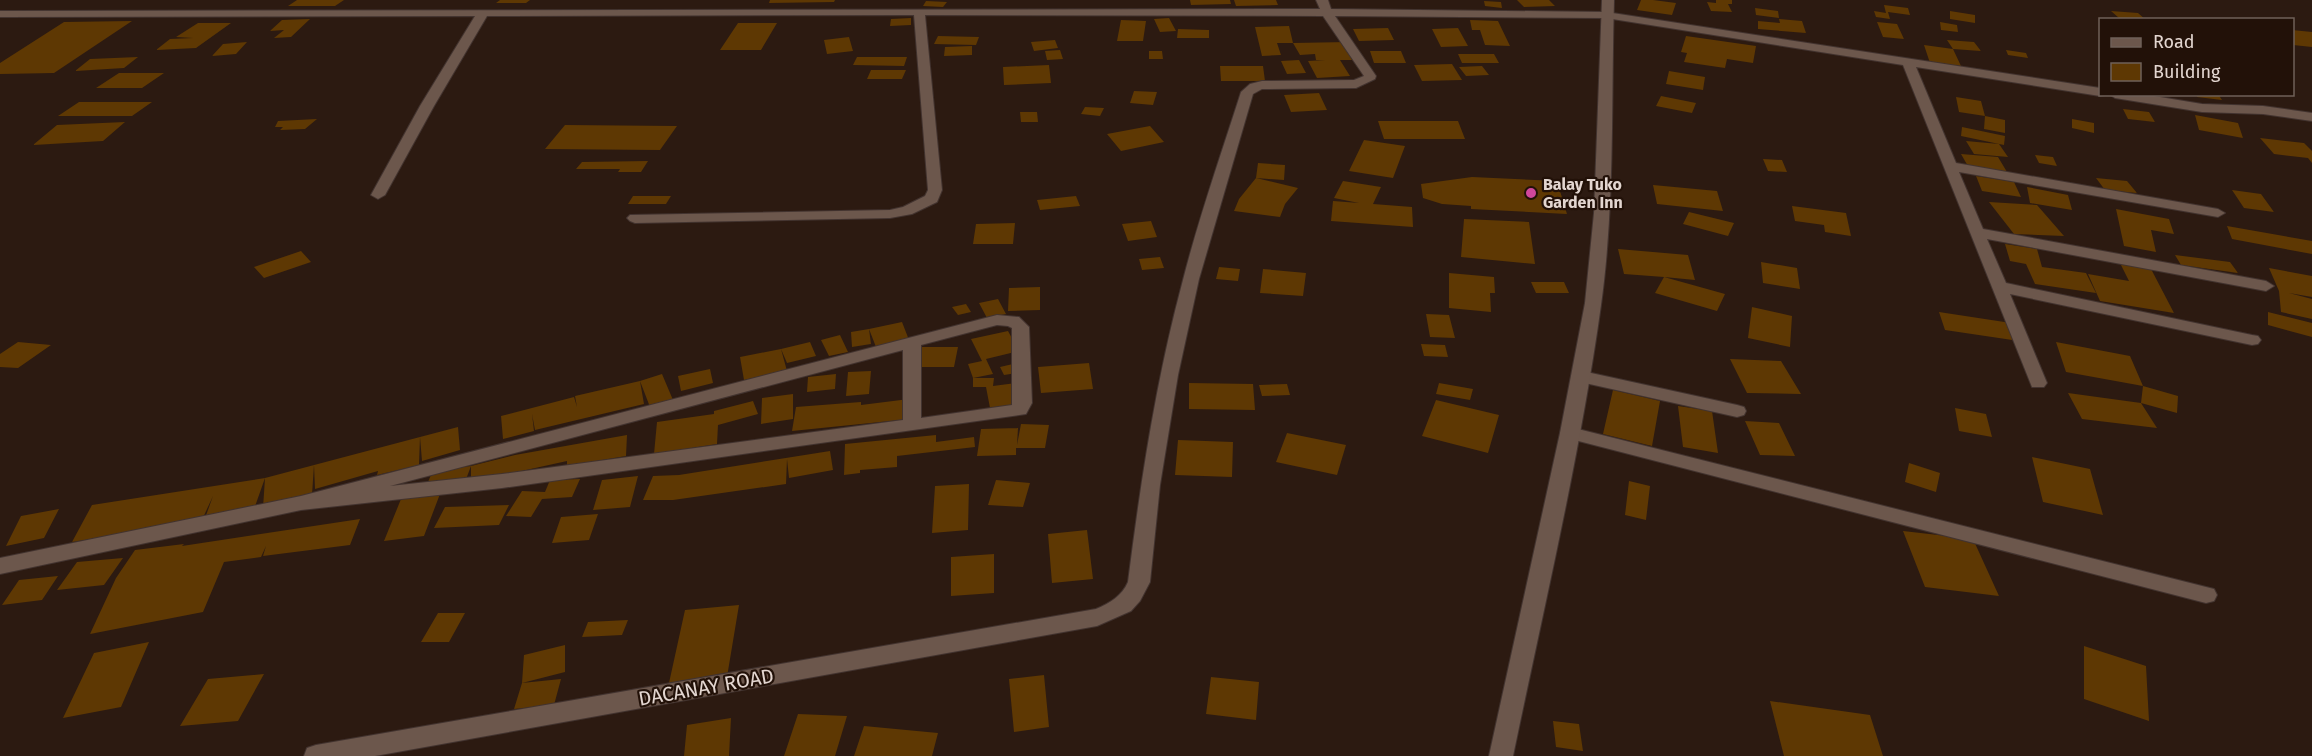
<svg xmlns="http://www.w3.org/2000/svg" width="2312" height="756" font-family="'Fira Sans',sans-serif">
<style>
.building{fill:#5e3803}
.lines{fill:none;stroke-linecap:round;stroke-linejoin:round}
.street-casing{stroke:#42332f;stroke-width:2}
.secondary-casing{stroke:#42332f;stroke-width:2}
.street{fill:#6c574c;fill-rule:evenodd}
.secondary{fill:#6c574c;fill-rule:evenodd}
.hotel-dot{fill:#d1479c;stroke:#221108;stroke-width:2}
.labels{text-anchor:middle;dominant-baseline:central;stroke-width:4.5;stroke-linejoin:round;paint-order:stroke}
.poi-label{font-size:16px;font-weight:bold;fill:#e3d6d0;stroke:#221108;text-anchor:start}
.near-street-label{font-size:20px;fill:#e3d6d0;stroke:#221108}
</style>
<rect width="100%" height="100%" fill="#2c1a11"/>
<!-- building -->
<path class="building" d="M297 0H344L335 6H288Z
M500 0H530L526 3H496Z
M770 0H835L834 2 769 3Z
M1190 0H1230L1231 4 1191 5Z
M1234 0H1276L1278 5 1236 6Z
M1517 0H1549L1555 6 1524 7Z
M1641 0H1653L1676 3 1672 15 1637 10Z
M1716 0H1732V4H1728L1732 12 1711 11 1707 2 1716 3Z
M926 1 947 2 943 7 923 6Z
M1484 1 1501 2 1502 8 1485 6Z
M1884 5 1908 8 1910 15 1888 12 1890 19 1876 17 1874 11 1886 13Z
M1755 8 1778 11 1779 18 1756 15Z
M1950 11 1975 15V23L1950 19Z
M2111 11 2138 13 2146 20 2119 18Z
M911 18V25L890 26 891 19Z
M1169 18 1176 31 1160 32 1154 19Z
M310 19 291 37 274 38 284 30 270 31 282 20Z
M1779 19 1802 21 1806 33 1758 29V21L1780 23Z
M1121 20 1146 21 1143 41H1117Z
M1470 20 1498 21 1510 46 1485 45 1480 30H1472Z
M132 21 54 73 0 74V63L64 22Z
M1877 22 1897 24 1904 39 1883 37Z
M1940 22 1957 25 1958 32 1941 30Z
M198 23H231L196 48 156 50 170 39 193 38 176 37Z
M738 23H777L761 50H720Z
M1289 26 1293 43H1277L1281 55 1262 56 1255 27Z
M1388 28 1394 40 1359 41 1353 29Z
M1458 28 1468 46 1441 47 1432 29Z
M1178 29 1209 30V38H1177Z
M2292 30 2312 32V47L2293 45Z
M938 36 979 37 976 45 934 44Z
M1686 36 1756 46 1753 63 1727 59 1725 68 1684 62 1687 53 1681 52Z
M849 37 853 51 827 54 824 40Z
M1055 40 1058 48 1034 51 1031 42Z
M1947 40 1974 42 1981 51 1953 49Z
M247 42 236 54 212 56 223 44Z
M1348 42 1352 60H1340L1350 76 1317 78 1308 61 1325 60H1316L1315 54 1300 55 1293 43Z
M1924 45 1953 49 1961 66 1930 63Z
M972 46V55L944 56 945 47Z
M1060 50 1063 59 1047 60 1045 51Z
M2006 50 2026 53 2028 58 2008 55Z
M1149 51H1162L1163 59H1149Z
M1370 51H1401L1406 63H1374Z
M1458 54H1494L1499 63H1462Z
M138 57 124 68 75 71 90 59Z
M857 57H907L904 66 853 65Z
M1299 60 1306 73 1287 74 1281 61Z
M1452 64 1462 80 1422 81 1414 65Z
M1049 65 1051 83 1004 85 1003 67Z
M1220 66H1263L1265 81H1221Z
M1482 66 1489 75 1466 76 1459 67Z
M871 70H906L902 79H867Z
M1669 71 1705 77 1703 90 1666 84Z
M119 73H164L142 88H96Z
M1134 91 1157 92 1153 105 1130 103Z
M1319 93 1327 110 1291 112 1284 95Z
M2196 94H2218L2222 100 2197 97Z
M1661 96 1696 103 1692 113 1656 106Z
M1956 97 1981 101 1985 116 1959 112Z
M79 102H152L132 116H58Z
M1085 107 1104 108 1100 116 1081 114Z
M2123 109 2149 112 2155 122 2128 119Z
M1020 112H1037L1038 122H1021Z
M2195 115 2238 123 2243 138 2199 130Z
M1985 116 2005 120V133L1984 129Z
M317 119 305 129 280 130 283 127H275L278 121Z
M2072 119 2094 123V133L2072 128Z
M1378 121H1458L1465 139H1384Z
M125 122 103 141 33 145 57 125Z
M565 125 677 126 660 150 545 149Z
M1150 126 1164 142 1121 151 1107 134Z
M1962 127 2005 136 2004 145 1961 136Z
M2260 138 2304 143 2312 151V163L2308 158 2274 154Z
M1364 140 1405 146 1393 178 1349 171Z
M1966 141 1999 144 2008 157 1974 154Z
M1961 154 1998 157 2007 172 1969 168Z
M2035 155 2053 157 2057 166 2039 163Z
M1763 159 1782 160 1787 172 1768 171Z
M648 161 641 172H618L620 169H576L582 162Z
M1258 163 1285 165 1284 180 1256 178Z
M1976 176 2014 182 2021 197 1982 191Z
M1472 177 1557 181 1567 214 1471 209V206L1442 204 1423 198 1421 184Z
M1256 178 1298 188 1285 204 1280 217 1234 211 1239 199Z
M2096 178 2127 181 2137 193 2105 190Z
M1343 181 1381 187 1373 204 1412 207 1413 227 1331 221 1333 201 1359 203 1334 198Z
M1653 185 1717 191 1723 211 1657 204Z
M2027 187 2068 195 2072 210 2030 203Z
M2232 190 2261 194 2274 212 2244 208Z
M633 196H671L666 204H628Z
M1076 196 1080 206 1040 210 1037 200Z
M1989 202 2037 205 2064 236 2014 234Z
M1792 206 1846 213 1851 236 1825 232 1824 225 1795 221Z
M2116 209 2169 219 2174 234 2151 230 2156 252 2124 246Z
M1689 212 1734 223 1728 236 1683 224Z
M1464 219 1529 222 1535 264 1461 257Z
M1151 221 1157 237 1128 241 1122 224Z
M1015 223 1013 244H973L976 224Z
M2227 226 2312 241V254L2232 239Z
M2005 244 2037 249 2042 267 2086 273 2096 293 2035 284 2026 264 2010 261Z
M1618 249 1688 255 1695 280 1664 277 1725 294 1717 311 1655 293 1664 277 1624 274Z
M301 251 311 262 264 278 254 267Z
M2175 255 2230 262 2238 273 2181 265Z
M1160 257 1164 268 1142 270 1139 259Z
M1761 262 1797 268 1800 289 1763 283Z
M2120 263 2150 267 2174 313 2100 301 2088 274 2129 281Z
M1219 267 1240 269 1238 281 1216 279Z
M2269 268 2312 276V297L2289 293 2312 299V319L2281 312 2279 291Z
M1263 269 1306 273 1303 296 1260 293Z
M1449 273 1494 277 1495 293H1490L1491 312 1449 308Z
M1531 282H1564L1569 293H1536Z
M1040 287V310L1008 311 1009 288Z
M998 299 1006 314 987 318 979 303Z
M966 304 971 312 958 315 952 307Z
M1752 307 1792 316 1790 347 1748 338Z
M1939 312 2011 323 2019 341 1945 330Z
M2268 312 2312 323V337L2268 325Z
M1426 314 1449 315 1455 338 1430 337Z
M902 322 909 340 876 347 869 329Z
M869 329 871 344 852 347 851 332Z
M1008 331 1019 351 986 359 993 374 973 378H994L993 386 1016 383 1021 404 990 408 986 387H973V378L968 364 982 361 971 339Z
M840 335 848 352 829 356 821 340Z
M18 342 51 345 18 368 0 367V354Z
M810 342 816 356 787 363 781 349Z
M2056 342 2130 356 2143 386 2066 372Z
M1421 344 1445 345 1448 357 1424 356Z
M921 347H958L954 367H916Z
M781 349 787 371 744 380 740 357Z
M1730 359 1781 361 1801 394 1747 393Z
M1089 363 1093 389 1041 393 1038 367Z
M1013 364 1017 373 1004 375 1000 367Z
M710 369 713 383 681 391 678 376Z
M871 371 869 394 846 396 848 372Z
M662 374 673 400 650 407 640 381Z
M836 374 835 389 807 392 808 377Z
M640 381 644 404 535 430 532 414 534 431 503 439 501 416 574 397 577 407 575 396Z
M1189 383 1253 384 1255 410 1189 409Z
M1439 383 1473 389 1470 400 1436 394Z
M1287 384 1290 395 1262 396 1259 385Z
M2143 386 2178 396 2177 413 2141 403Z
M1613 390 1660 401 1652 446 1603 434Z
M2068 393 2141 403 2157 428 2082 419Z
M793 394V419L761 424 762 398Z
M909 399 910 419 792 431 796 407 861 402V405Z
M1436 400 1499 415 1488 453 1422 436Z
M753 401 758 414 718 425 717 444 654 454 657 422 714 414V411Z
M1678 406 1712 411 1718 453 1683 447Z
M1955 408 1986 414 1992 437 1959 431Z
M1745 421 1779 423 1795 456 1760 455Z
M1021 424 1049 425 1045 448H1016V455L977 456 981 429 1018 428 1017 445Z
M458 427 460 450 422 461 420 437Z
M1287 433 1346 445 1337 475 1276 462Z
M627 435 626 456 567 466V461L471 482V466L515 455Z
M936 435V442L974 437 975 447 897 456V467L860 470V473L844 475 845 444Z
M420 437 419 465 377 475 378 471 315 489 314 465 312 495 263 508 265 478Z
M1178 440 1233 442 1232 477 1175 475Z
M830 451 833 470 789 478 787 459 786 484 673 500H643L653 476 679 475Z
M2032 457 2090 469 2103 515 2043 502Z
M1909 463 1940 473 1936 492 1905 482Z
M471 466 465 482 426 487 433 470Z
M638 476 630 507 593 510 602 480Z
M265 478 253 512 204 521 213 496 201 522 72 542 92 505Z
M580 479 572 497 542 499 531 517 506 516 522 491 545 492 550 480Z
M996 480 1030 483 1023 507 988 505Z
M1629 481 1650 486 1646 520 1625 515Z
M969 484 968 530 932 533 935 486Z
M440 494 424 536 384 541 401 499Z
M509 505 499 525 434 528 445 507Z
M59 509 44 538 6 546 21 516Z
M598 514 589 540 552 543 561 517Z
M360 519 350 545 263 556 266 546 261 557 224 562 203 612 90 634 116 578 135 550 184 544 182 546Z
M1087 530 1093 579 1052 583 1048 534Z
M1903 531 1973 539 1999 596 1925 587Z
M994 554V593L951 596V557Z
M123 558 104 585 57 590 77 562Z
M58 576 42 600 2 605 19 580Z
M739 605 727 677 669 683 685 610Z
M438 613H465L449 642H421Z
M628 620 622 635 582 637 588 622Z
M149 642 121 707 63 718 94 653Z
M565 645V672L522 683 524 655Z
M2084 646 2146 666 2149 721 2084 699Z
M264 674 238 721 180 726 208 679Z
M1044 675 1049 727 1014 732 1009 679Z
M1211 677 1259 682 1256 720 1206 714Z
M561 679 554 705 514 709 522 683Z
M1770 701 1870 715 1883 756H1784Z
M798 714 847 716 835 756H784Z
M731 718 729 756H684L687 725Z
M1553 721 1579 724 1583 751 1556 747Z
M864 726 938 733 932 756H854Z"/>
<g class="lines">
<!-- street casing -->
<g class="street-casing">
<path id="street" d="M1316 0H1328L1331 9 1606 12 2100 88V94L2105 95 2100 96 1916 67 1956 163 2218 209 2225 213 2218 217 1959 172 1983 229 2266 281 2274 286 2266 291 1987 239 2006 283 2252 335 2258 336 2261 340 2258 344 2252 345 2010 294 2047 383 2044 387H2032L1903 65 1606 18 1335 16 1376 76 1375 79 1356 88 1262 89 1253 94 1199 279 1178 375 1160 485 1150 582 1140 601 1131 611 1097 626 375 756H304L307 748 316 745 1096 609C1110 603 1122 596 1128 582 1141 480 1156 380 1183 280 1199 217 1221 155 1241 92L1250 84 1262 81 1354 80 1364 76 1323 16 925 15 942 190 937 202 912 214 890 218 635 223 630 221 627 218 630 215 890 210 903 207 925 196 928 190 914 15 487 16 434 106 385 195 378 199 371 195 420 106 475 16 0 17V11L1320 9Z
M2109 94H2142L2202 104 2263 106 2312 113V121L2263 114 2202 112 2115 98Z
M997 315 1019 317 1029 327 1032 403 1026 414 502 488 301 510 0 574V558L301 496ZM997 325 1008 326 1012 328V405L921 418V345ZM903 350V420L502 474 390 486Z
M1582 371 1737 405 1744 407 1746 411 1744 415 1737 417 1576 381 1573 377 1576 373Z
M1570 427 2206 587 2214 589 2217 595 2214 601 2206 603 1563 437 1560 433 1563 429Z"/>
</g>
<!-- secondary casing -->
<g class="secondary-casing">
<path id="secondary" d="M1602 0H1614C1611 101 1615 205 1601 305 1580 456 1544 606 1513 756H1489L1560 433 1585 303 1594 213Z"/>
</g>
<!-- street -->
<use href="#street" class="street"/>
<!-- secondary -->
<use href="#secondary" class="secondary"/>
</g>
<!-- markers -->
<circle class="hotel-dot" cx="1531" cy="193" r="6"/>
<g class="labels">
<!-- poi labels -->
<g class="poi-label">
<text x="1543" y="184">Balay Tuko<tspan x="1543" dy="18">Garden Inn</tspan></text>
</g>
<!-- near-street labels -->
<g class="near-street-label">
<text transform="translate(706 687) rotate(-10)">DACANAY ROAD</text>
</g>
</g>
<!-- legend -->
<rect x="2099" y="18" width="195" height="78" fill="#221108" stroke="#6f6058" stroke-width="1.5"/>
<rect x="2111" y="38" width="30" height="9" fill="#6c574c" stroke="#6f6058" stroke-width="1.5"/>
<text x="2153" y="48" font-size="18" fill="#e3d6d0">Road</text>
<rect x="2111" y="63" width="30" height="18" fill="#5e3803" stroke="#6f6058" stroke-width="1.5"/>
<text x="2153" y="78" font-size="18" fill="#e3d6d0">Building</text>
</svg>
